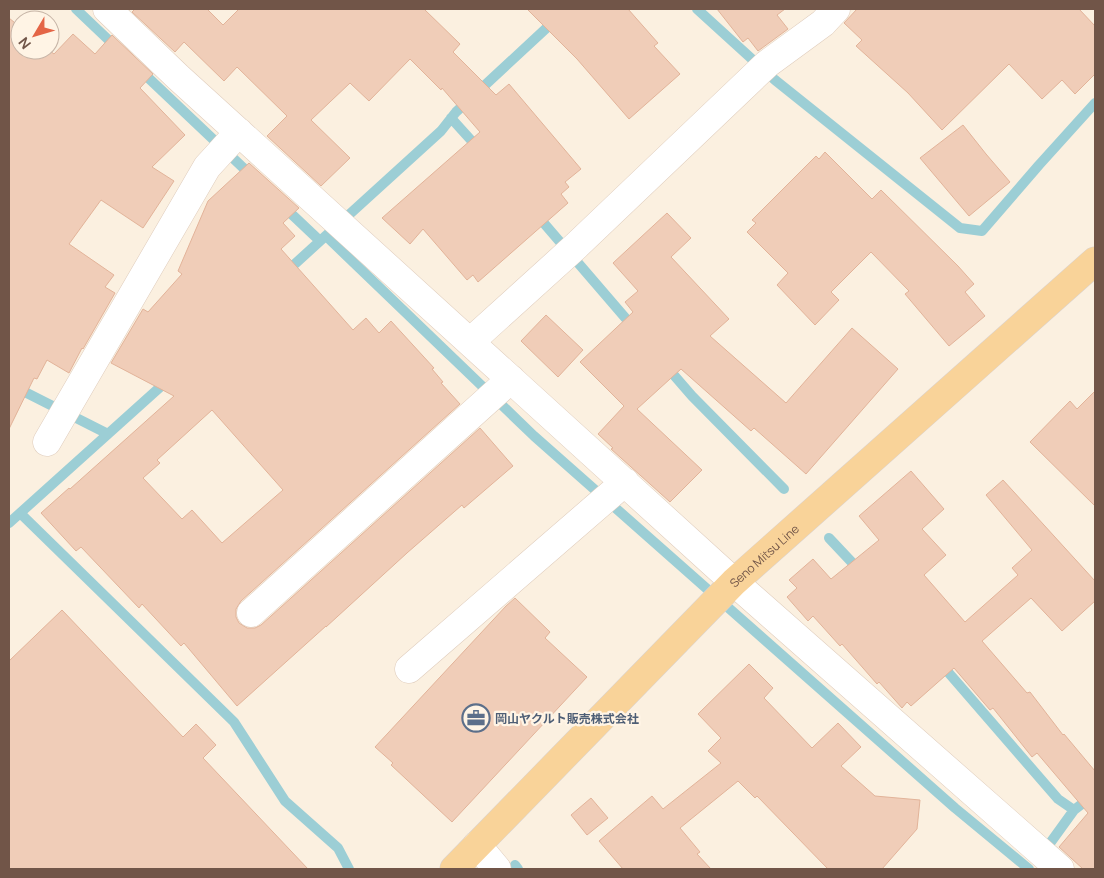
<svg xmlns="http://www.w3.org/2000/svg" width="1104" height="878" font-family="Manrope,'Noto Sans JP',sans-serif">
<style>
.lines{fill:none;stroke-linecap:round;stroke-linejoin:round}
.stream{stroke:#9cced5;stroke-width:10}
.building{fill:#f0cdb8;stroke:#e2b399;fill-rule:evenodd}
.minor-casing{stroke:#dfccbc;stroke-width:29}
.major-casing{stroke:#dad3cf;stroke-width:29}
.minor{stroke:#fff;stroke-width:28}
.major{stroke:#f9d399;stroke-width:28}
.labels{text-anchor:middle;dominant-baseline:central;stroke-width:4.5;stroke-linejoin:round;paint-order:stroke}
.street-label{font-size:12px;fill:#715548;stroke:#fff4e5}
.service-label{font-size:12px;font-weight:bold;fill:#4e5e75;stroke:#fff4e5;text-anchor:start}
</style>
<rect width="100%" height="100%" fill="#fbf0e0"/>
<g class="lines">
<!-- stream -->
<path class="stream" d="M76 9 117 48
M697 9 775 80 960 228 982 231 1039 165 1095 103
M140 70 253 177
M451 118 479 149
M283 206 320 241
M536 214 634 328
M326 236 534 436 955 808 1029 869
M286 272 441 131 456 112 567 9
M666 366 692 396 784 489
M9 384 108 434
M20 513 234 722 285 801 338 848 349 869
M9 523 168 380
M829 538 861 572
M941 664 1058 799 1074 810
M1048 846 1074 810 1095 794
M515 865 518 869"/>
</g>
<!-- building -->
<path class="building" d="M135 9H207L223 25 239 9H424L460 44 453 52 496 95 509 84 581 169 565 182 569 187 561 194 568 203 478 282 473 275 467 280 423 229 410 244 382 218 480 132 442 88 441 90 410 59 369 101 350 83 311 120 350 158 321 186 267 136 287 116 237 67 224 81 184 42 175 52 132 12Z
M527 9H628L658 43 654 46 680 74 629 119 577 59Z
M717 9H785L777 15 788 29 758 51 748 38 743 42Z
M857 9H1079L1095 26V74L1075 94 1062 80 1042 99 1009 64 942 130 908 93 856 46 862 40 844 23Z
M9 18 20 27V50H49L54 54 73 34 95 54 112 35 153 74 140 88 185 135 152 167 174 181 143 228 101 200 69 244 114 275 105 287 115 293 83 349 82 348 69 373 47 360 37 379 34 378 9 429Z
M963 125 986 154 1010 182 969 216 920 158Z
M825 152 872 199 881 190 958 266 974 284 965 292 985 316 949 346 905 294 909 291 871 252 831 292 839 300 815 325 777 285 788 273 747 232 756 223 752 220 816 156 819 159Z
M249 163 299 208 283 223 295 236 281 249 353 330 366 318 379 333 391 321 434 368 432 369 443 382 441 383 460 404 241 601 236 609V617L239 623 247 628H255L261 625 480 428 513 466 464 508 462 505 407 553 326 627V626L237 706 184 643 181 646 142 604 139 608 81 547 76 551 41 513 69 488 70 489 174 396 111 363 143 309 148 312 182 274 178 271 208 201ZM212 410 283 490 222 543 192 510 182 519 143 478 160 463 157 460Z
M667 213 691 238 671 257 729 319 710 336 786 403 852 328 898 369 806 474 754 428 751 431 681 369 637 409 702 470 670 502 611 449 613 448 598 434 624 406 580 362 633 312 625 302 638 291 613 263Z
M546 315 583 350 558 377 521 341Z
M1095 391V506L1030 442 1070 401 1077 409Z
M911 471 944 509 922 529 946 555 924 575 965 622 1018 575 1012 568 1032 550 986 495 1003 480 1095 581V601L1062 631 1031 598 982 641 1027 693 1030 692 1063 735 1064 734 1095 771V869H1083L1059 847 1088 813 1037 753 1032 757 993 708 990 710 954 668 911 706 907 702 902 708 879 682 877 684 842 644 840 646 813 616 808 621 787 597 797 588 789 580 813 559 831 579 879 540 859 516Z
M515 598 550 632 545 638 587 677 452 822 391 765 393 763 375 747 506 606Z
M62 610 183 737 196 724 216 745 203 758 308 869H9V661Z
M749 664 773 688 764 698 812 748 838 723 861 747 841 766 875 796 920 800 917 829 882 869H828L757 796 755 798 738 781 680 828 700 852 697 854 711 869H623L599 841 652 796 663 809 721 763 708 751 721 738 698 714Z
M591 798 608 818 587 835 571 815Z"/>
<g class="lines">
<!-- minor casing -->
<g class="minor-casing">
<path id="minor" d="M107 9 178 77 734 582 1060 869
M470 342 576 246 767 64 823 23 836 9
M47 442 207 167 239 132
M251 613 511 379
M409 669 625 482
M477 845 497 869"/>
</g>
<!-- major casing -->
<g class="major-casing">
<g id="major">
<path id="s1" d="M454 869 734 582 1095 261"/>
</g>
</g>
<!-- minor -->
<use href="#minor" class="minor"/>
<!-- major -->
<use href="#major" class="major"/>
</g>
<!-- icons -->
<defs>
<g id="office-ring" transform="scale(1.4375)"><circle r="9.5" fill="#fff4e5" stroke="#5c6f8a" stroke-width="1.5"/><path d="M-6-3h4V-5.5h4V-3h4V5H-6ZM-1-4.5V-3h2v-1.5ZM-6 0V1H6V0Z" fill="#5c6f8a"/></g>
</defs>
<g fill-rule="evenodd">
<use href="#office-ring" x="476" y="718"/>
</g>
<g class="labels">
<!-- street labels -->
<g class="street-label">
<text stroke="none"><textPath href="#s1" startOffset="441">Seno Mitsu Line</textPath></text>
</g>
<!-- service labels -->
<g class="service-label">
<text x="495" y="718">岡山ヤクルト販売株式会社</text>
</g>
</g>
<!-- border -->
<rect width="1104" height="878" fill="none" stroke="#715548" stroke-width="20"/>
<!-- north arrow -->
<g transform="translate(35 35) rotate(232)"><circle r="24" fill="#fff4e5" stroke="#c6b4a6"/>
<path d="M0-4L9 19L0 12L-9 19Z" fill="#e46546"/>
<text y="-8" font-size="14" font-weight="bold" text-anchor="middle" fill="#715548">N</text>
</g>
</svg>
